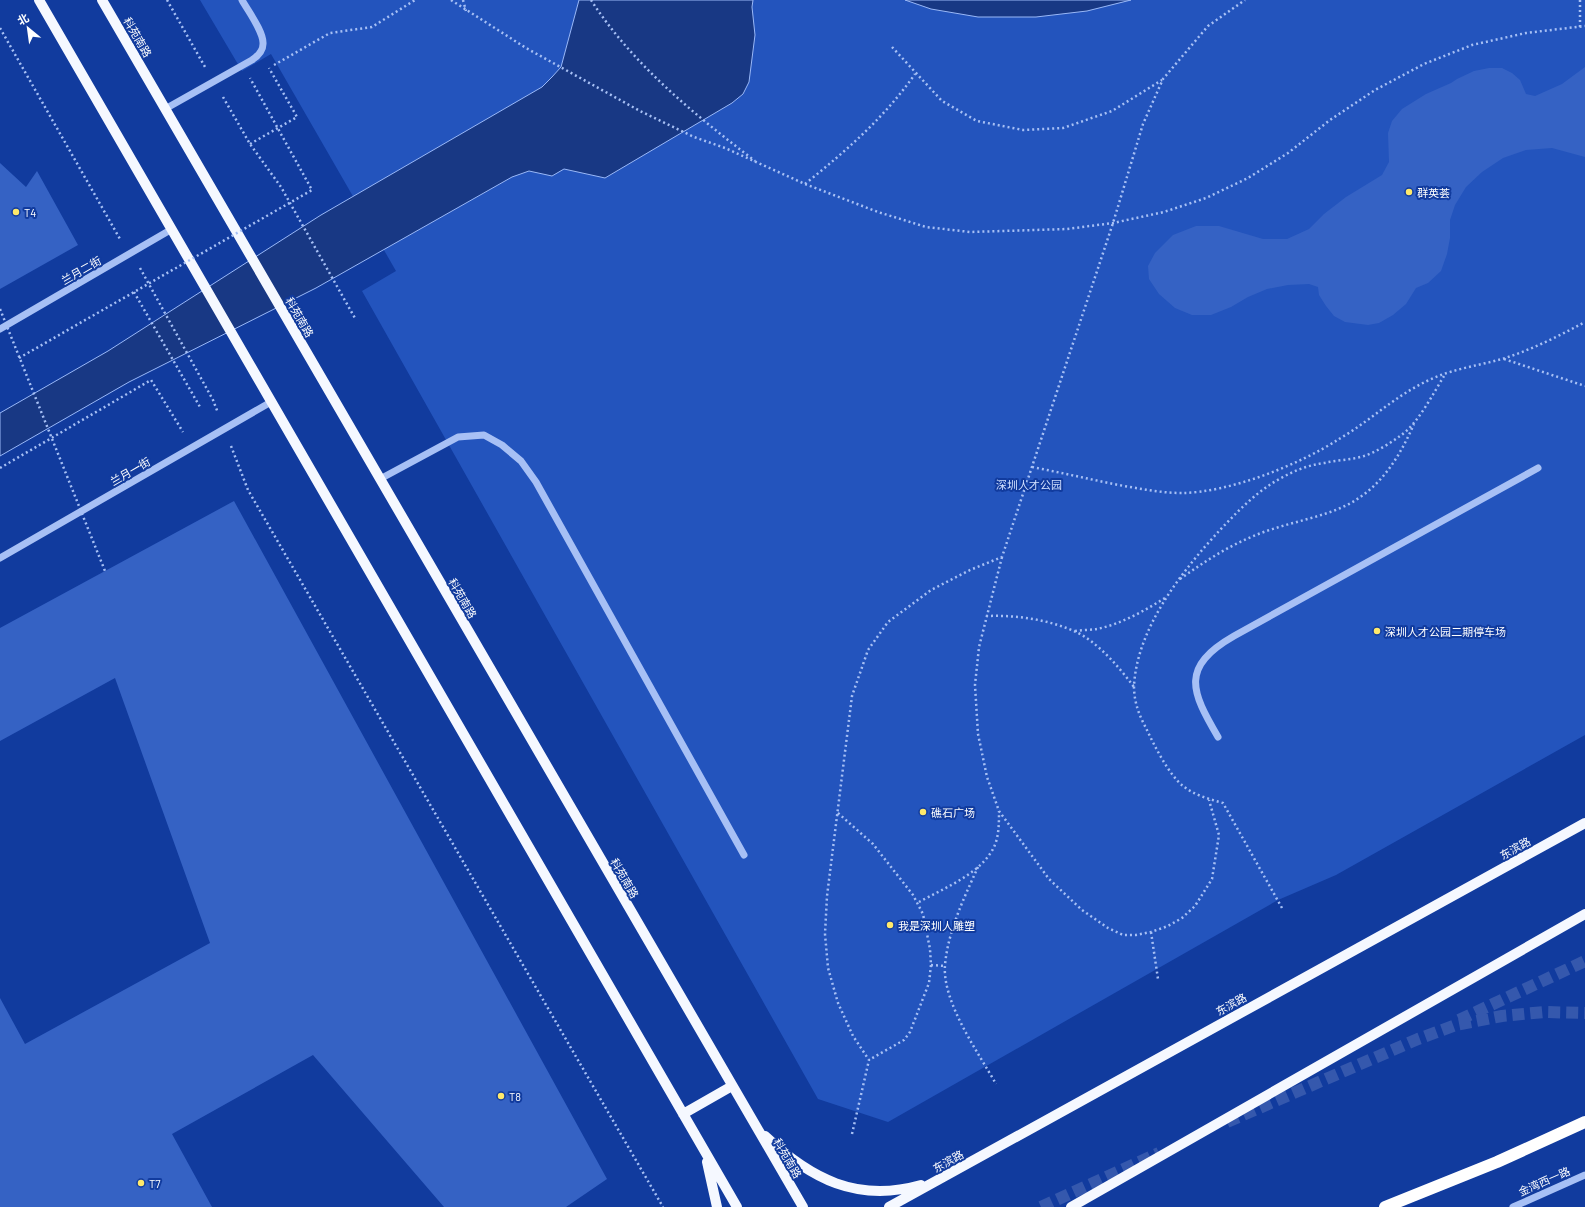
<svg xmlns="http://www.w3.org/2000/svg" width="1585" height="1207" font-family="Barlow,'Noto Sans SC',sans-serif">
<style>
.green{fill:#2354bd}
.water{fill:#183884;stroke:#99b8f8}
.building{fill:#3562c4}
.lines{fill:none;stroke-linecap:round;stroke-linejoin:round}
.highway-tunnel{stroke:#3558ad;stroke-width:12;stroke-dasharray:12 6;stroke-linecap:butt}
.path{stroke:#a7c0f5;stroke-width:2.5;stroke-dasharray:2 3;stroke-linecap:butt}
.minor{stroke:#a7c0f5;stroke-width:7}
.major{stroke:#f5f8ff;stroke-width:10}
.highway{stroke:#fff;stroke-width:12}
.path-bridge{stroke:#a7c0f5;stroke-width:2.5;stroke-dasharray:2 3;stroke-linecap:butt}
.poi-dot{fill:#ffe96b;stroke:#113b9e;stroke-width:1.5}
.labels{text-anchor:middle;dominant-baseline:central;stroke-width:4;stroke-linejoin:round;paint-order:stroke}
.street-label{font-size:11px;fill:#fff;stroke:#113b9e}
.poi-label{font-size:11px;fill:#fff;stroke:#113b9e;text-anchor:start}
.park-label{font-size:11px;fill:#d0dffe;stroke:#113b9e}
</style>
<rect width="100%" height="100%" fill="#113b9e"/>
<!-- green -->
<path class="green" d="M200 0H1585V735L1336 875 1278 900 888 1122 818 1099 362 291 396 271 271 54 242 71Z"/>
<!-- water -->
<path class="water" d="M579 0H753L752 7 755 35 749 82 743 94 732 103 605 178 564 169 552 176 529 171 512 177 316 288 129 382 0 456V413L108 351 321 215 542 87 552 77 561 67Z
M905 0H1131L1087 11 1036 17H978L931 9Z"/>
<!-- building -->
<path class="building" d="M1585 67V157L1552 148 1526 150 1503 158 1482 172 1466 187 1455 205 1450 220V238L1447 254 1441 271 1428 283 1416 288 1406 304 1393 315 1379 323 1368 325 1345 322 1334 316 1326 306 1319 295 1318 287 1309 284 1288 285 1267 289 1248 297 1231 307 1211 315H1192L1175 308 1159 294 1149 279 1148 266 1155 253 1173 235 1196 226H1219L1263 239H1287L1309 229 1324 214 1346 197 1382 175 1389 162 1388 133 1392 121 1402 109 1426 94 1451 83 1457 79 1474 71 1489 68H1502L1512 73 1520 80 1526 94 1535 96 1562 84Z
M0 163 26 187 37 171 78 245 0 289Z
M234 501 607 1179 566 1207H444L313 1055 172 1134 212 1207H0V998L25 1044 210 943 115 678 0 741V628Z"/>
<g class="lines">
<!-- highway-tunnel -->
<path class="highway-tunnel" d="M1459 1020 1585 961
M1227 1122 1418 1039 1456 1025 1502 1016 1544 1012 1585 1013
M1041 1207 1159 1153"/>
<!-- path -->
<path class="path" d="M167 0 205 67
M451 0 526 48 640 111 694 137 725 148 805 184 878 212 926 227 970 232 1067 229 1113 223 1164 212 1206 198 1248 178 1288 153 1330 120 1375 90 1424 64 1472 45 1526 33 1585 26
M463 0 466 11
M591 0C633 65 694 114 755 161
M1580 27V0
M0 28 120 239
M892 47 942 101 977 121 1023 130 1063 128 1112 111 1162 80
M274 65 330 33 372 27 415 0
M223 97 250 144 281 187 356 320
M250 144 297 117 269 68
M805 184C847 150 884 118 915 74
M140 268 213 400 218 413
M134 292 200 407
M1504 359 1585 386
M231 446 248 490 663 1207
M1032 467C1063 473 1093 480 1124 486 1143 489 1161 493 1181 493 1228 493 1299 465 1339 439 1370 421 1395 396 1427 381 1451 369 1477 366 1502 359 1531 350 1559 336 1585 322
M0 468 151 380 183 432
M1002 557 979 647 975 685 978 734 987 777 999 811 1049 879 1082 910 1108 928 1123 935H1136L1151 932 1168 926 1182 918 1195 906 1212 879 1219 835 1209 800
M1180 579C1204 562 1228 546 1256 535 1285 523 1317 519 1345 506 1380 489 1399 458 1414 424
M986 616C1016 615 1046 619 1074 631 1097 641 1119 667 1134 687
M1075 631C1082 630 1090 630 1097 629 1121 624 1144 611 1165 598
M838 813 873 844 913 895 923 914 930 949 931 965 929 983 910 1032 904 1040 869 1060
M978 867C964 898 948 931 945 965 942 1002 978 1052 996 1084
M919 902C944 888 986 872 996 842 999 832 999 822 999 811
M1282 908 1223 803C1209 799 1194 795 1183 786 1169 775 1154 745 1146 728 1139 715 1134 702 1134 686 1137 628 1182 571 1220 530 1239 510 1258 490 1283 477 1296 470 1309 465 1324 463 1337 460 1351 460 1364 456 1376 452 1389 444 1400 436 1419 423 1433 393 1446 373
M1151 932 1158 979
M931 965 945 966
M852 1134 869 1060 853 1036 838 1003 828 968 825 934 827 896 852 696 868 650 888 622 931 590 970 570 1002 557 1113 223 1143 124 1163 79 1208 26 1245 0"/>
<!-- minor -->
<path class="minor" d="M165 109 252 60C258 56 263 51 263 44 264 32 248 11 242 0
M0 329 172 229
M380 479 458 437 484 435 502 445 521 461 536 482 744 855
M0 558 271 402
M1218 737C1191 691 1180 667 1234 636L1538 468
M1513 1207 1585 1175"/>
<!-- major -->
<path class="major" d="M39 0 737 1207
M102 0 803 1207
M683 1114 732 1086
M765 1136C811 1179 857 1203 921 1185
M707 1162 717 1207
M889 1207 1585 823
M1071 1207 1585 914"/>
<!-- highway -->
<path class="highway" d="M1385 1207 1497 1162 1585 1122"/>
<!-- path-bridge -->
<path class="path-bridge" d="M0 309 105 571
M19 358 312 190 250 78"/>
</g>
<!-- markers -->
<g class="poi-dot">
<circle cx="1409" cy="192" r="4"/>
<circle cx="16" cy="212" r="4"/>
<circle cx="1377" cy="631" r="4"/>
<circle cx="923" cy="812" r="4"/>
<circle cx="890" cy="925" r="4"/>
<circle cx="501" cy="1096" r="4"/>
<circle cx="141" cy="1183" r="4"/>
</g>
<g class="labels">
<!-- street labels -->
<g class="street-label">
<text transform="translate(138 37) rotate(60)">科苑南路</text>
<text transform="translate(81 270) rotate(-30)">兰月二街</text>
<text transform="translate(300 317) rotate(60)">科苑南路</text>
<text transform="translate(130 471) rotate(-30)">兰月一街</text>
<text transform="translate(463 598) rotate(60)">科苑南路</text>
<text transform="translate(1515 848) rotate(-29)">东滨路</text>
<text transform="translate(625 878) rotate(60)">科苑南路</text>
<text transform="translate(1231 1004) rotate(-29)">东滨路</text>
<text transform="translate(788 1158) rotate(60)">科苑南路</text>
<text transform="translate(948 1161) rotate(-29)">东滨路</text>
<text transform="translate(1544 1181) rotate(-24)">金湾西一路</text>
</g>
<!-- poi labels -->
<g class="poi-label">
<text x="1417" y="192">群英荟</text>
<text x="24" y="212">T4</text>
<text x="1385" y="631">深圳人才公园二期停车场</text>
<text x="931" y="812">礁石广场</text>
<text x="898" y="925">我是深圳人雕塑</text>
<text x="509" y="1096">T8</text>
<text x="149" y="1183">T7</text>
</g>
<!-- park labels -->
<g class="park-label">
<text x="1029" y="484">深圳人才公园</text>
</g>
</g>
<!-- north arrow -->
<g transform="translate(28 28) rotate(331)" stroke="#113b9e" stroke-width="3" paint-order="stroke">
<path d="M0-3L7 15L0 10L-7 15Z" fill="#ffffff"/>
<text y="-6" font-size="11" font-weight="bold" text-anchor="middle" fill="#ffffff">北</text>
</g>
</svg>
